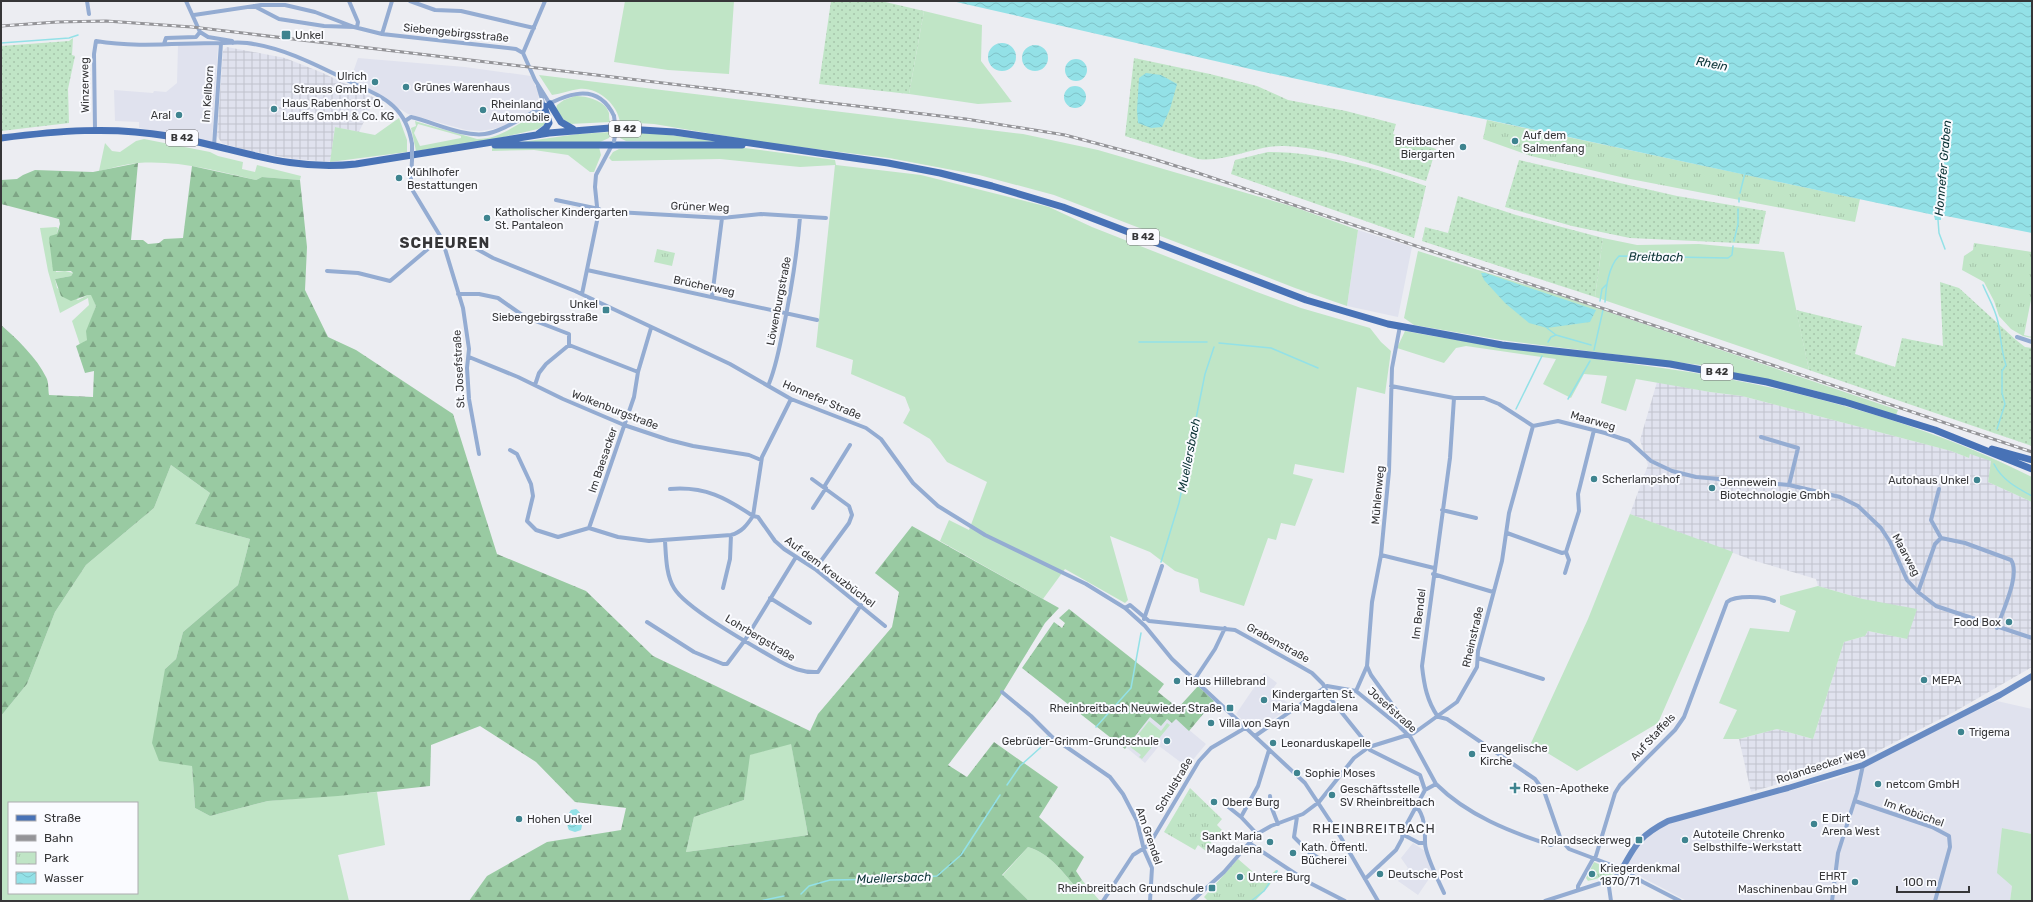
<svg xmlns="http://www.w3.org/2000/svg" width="2033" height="902" font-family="Rubik,sans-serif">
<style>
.built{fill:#e0e2ee}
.industrial{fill:url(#industrial-grid)}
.grass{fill:#c0e5c6;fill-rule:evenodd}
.forest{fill:url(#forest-firs);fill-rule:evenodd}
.park{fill:url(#park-tufts)}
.garden{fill:url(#garden-dots)}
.water{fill:url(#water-waves)}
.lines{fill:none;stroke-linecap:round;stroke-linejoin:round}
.stream{stroke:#93e1e7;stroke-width:1.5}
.street{stroke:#94acd2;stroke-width:4}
.secondary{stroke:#688bc3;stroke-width:6}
.primary{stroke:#4872b6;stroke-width:7}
.rail-casing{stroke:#949498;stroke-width:3}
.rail{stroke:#fafbff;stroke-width:1.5;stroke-dasharray:4.5;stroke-linecap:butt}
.street-bridge{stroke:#94acd2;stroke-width:4}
.poi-dot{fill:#3e848f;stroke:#fafbff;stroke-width:1.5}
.labels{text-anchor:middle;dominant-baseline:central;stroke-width:4;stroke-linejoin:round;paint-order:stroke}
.shield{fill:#fafbff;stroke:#717174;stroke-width:1}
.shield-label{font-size:10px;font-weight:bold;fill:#363638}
.street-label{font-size:11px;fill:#363638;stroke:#fafbff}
.poi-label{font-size:11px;fill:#363638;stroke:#fafbff;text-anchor:start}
.water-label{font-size:12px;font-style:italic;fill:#093134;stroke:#fafbff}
.quarter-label{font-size:13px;letter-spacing:1px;fill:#363638;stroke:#fafbff}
.district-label{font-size:15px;font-weight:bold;letter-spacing:1px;fill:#363638;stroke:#fafbff}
</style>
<defs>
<pattern id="industrial-grid" width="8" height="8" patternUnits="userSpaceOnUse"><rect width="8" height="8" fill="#e0e2ee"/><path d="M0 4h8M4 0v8" fill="none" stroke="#c1c2cd"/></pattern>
<pattern id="forest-firs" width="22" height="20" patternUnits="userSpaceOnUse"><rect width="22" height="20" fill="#99caa2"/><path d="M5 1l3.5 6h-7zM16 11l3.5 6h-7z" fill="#7ea585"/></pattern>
<pattern id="park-tufts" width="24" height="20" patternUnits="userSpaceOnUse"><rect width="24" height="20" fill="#c0e5c6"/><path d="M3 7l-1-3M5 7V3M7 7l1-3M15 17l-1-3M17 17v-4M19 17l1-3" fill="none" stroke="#a6c5ab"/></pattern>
<pattern id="garden-dots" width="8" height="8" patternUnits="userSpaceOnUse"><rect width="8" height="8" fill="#c0e5c6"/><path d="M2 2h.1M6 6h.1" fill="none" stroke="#a6c5ab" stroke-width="1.8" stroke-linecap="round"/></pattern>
<pattern id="water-waves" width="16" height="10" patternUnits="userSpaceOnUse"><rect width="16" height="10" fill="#93e1e7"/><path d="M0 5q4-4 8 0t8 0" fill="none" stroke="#7fc2c7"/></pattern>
</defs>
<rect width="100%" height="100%" fill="#ecedf2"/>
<!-- built -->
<path class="built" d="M186 44 218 46 212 142 139 128V122L115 121 114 90 153 93 154 91 166 92 177 83 178 45Z
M358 58 465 67 531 76 539 94 538 102 533 110 515 121 498 128 481 131 466 130 408 114 351 78Z
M1358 230 1412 247 1398 317 1347 306Z
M1264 673 1277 683 1272 690 1291 706 1260 729 1251 728 1236 714Z
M1997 701 2032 709V834L2002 828 2012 886 2010 901H1687L1630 871 1628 864 1636 848 1655 831 1668 824 1837 778 1882 759 1947 724Z
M1150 717 1167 719 1172 723 1176 719 1206 744 1187 767 1159 746 1145 763 1127 748Z
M1413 843 1425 851 1433 873 1418 895 1398 881 1408 868 1401 858Z"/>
<!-- industrial -->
<path class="industrial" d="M227 47 285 58 323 73 375 98 359 132 335 127 330 162 293 159 241 149 222 143 217 136 223 51Z
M1657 382 1710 392 1742 396 1951 451 1969 458 1970 453 1992 461 1988 482 2032 502V667L1954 712 1860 760 1751 792 1739 739 1777 729 1813 739 1844 642 1865 636 1868 631 1907 639 1863 599 1818 586 1816 579 1752 560 1630 514 1648 465 1640 440Z"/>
<!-- grass -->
<path class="grass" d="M625 1H734L729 74 668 70 614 62Z
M924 11 982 25 981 61 1012 102 978 104 909 94Z
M539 75 1023 134 1098 150 1294 207 1358 230 1347 306 1295 288 1054 195 979 175 889 158 767 143 654 124 620 122C617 104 598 87 579 89 570 90 561 94 552 95Z
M575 96C586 96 605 100 609 113 609 115 609 119 610 122L570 124 564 120 556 109 557 105 564 100Z
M537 114H543L546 121 544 125 538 129 495 139 416 151 411 128 416 126 415 121 418 122 477 139C501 139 516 124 537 114ZM418 124 461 136V138L420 146 414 133Z
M399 118 407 140V152L330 162 335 127 375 135Z
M611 132 609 138 600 142H521L578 134Z
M620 132 663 134 719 142 626 141 620 138Z
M144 139 210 152 218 156 243 162 242 169 255 172 257 165 301 176 300 180 262 177 256 180C218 171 178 160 138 163 125 164 112 168 99 171L105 143 112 151 120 152 136 141Z
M519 147H599L601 155 594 172H590L568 155 534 150 492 151V148Z
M721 147 745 148 835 160 836 165 921 175 1049 207 1092 227 1257 292 1301 308 1370 328 1381 342 1391 351 1385 394 1357 387 1344 473 1295 464 1293 474 1313 479 1295 526 1281 523 1276 540 1268 538 1244 606 1200 592 1198 579 1175 571 1150 552 1110 536 1128 600 1125 603 1065 569 1043 599 940 541 949 520 969 530 987 482 947 462 930 439 903 423 910 410 905 397 851 374 853 360 816 347 835 165 800 167 720 159 612 161 609 158 613 152 619 149Z
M56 227 58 228 57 235H53L56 272 65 271 73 273 71 276 55 279 57 288 78 300 88 295H92L96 306 90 323 87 340 80 345 72 321 89 305 88 298 60 313 48 271 40 228Z
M1603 238 1637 245 1699 244 1784 252 1809 370 1595 297Z
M1418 251 1558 295 1898 410 1896 415 1813 390 1700 365 1501 340 1414 325 1404 318Z
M1405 331C1490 347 1576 356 1662 368 1784 385 1922 421 2032 477V502L1988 482 1991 461 1970 454 1969 458 1951 451 1742 396 1710 392 1636 379 1626 411 1601 403 1607 376 1584 374 1571 398 1543 384 1556 359 1466 346 1456 348 1444 363 1397 348Z
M171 465 210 493 195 524 250 539 238 585 183 632 176 659 165 669 192 766 195 808 210 816 268 801 377 792 385 845 338 855 349 901H1V716L27 684 55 612 86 565 154 508ZM9 803H137V893H9Z
M1630 514 1733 552 1658 723 1577 771 1531 743 1588 619Z
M1818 586 1863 599 1917 609 1907 639 1868 631 1865 636 1844 642 1813 739 1777 729 1739 739H1723L1737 710 1719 703 1750 628 1789 632 1796 611 1780 604V596Z
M1149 721 1161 731 1167 723 1170 725 1142 759 1139 757 1141 755 1129 746Z
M791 743 808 835 686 852 694 817 744 800 749 755Z
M2002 828 2032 834V901H2010L2012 886 1997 873Z
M1028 847C1049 853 1061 870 1075 886L1082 880 1100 901H1029L1002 876Z"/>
<!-- forest -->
<path class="forest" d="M138 163 131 240H143L148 244 159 243 164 239 183 238 192 166 256 180 262 177 300 180 307 247 305 290 328 337 356 350 453 414 497 554 586 591 653 656 810 731 818 714 892 627 899 592 875 573 912 526 1059 608 1045 623 998 700 948 765 967 777 994 742 1058 787 1039 817 1084 857 1076 871 1082 880 1075 886C1061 870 1049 853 1028 847L1002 875 1029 901H469L487 876 547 842 621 830 626 808 575 802 536 762 480 726 431 745 430 786 338 796 268 801 210 816 195 808 192 766 159 761 152 743 165 669 176 659 183 632 238 585 250 539 195 524 210 493 171 465 154 508 86 565 55 612 27 684 1 716V325C17 339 37 358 46 377 49 382 48 390 49 395L93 397 94 371 85 373 76 346 87 340 86 331 96 306 91 295H88L71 301 61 296 55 279 71 276 73 273 71 271H53L49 238 50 236 57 234 60 224 59 219 1 204V180L17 179 23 175 35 170 93 172ZM791 744 808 835 686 852 694 817 744 800 750 755Z
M1069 609 1164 684 1158 692 1178 708 1198 686 1214 701 1189 731 1176 719 1172 723 1167 719 1161 726 1150 717 1125 749 1022 668 1054 622 1062 628 1065 623 1059 618Z"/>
<!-- park -->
<path class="park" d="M1487 120 1860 199 1855 222 1625 178 1531 156 1483 139Z
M1974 243 2032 252V295L2024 335 2032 337V338L2023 336 2011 329 1999 316 1994 301 1984 282 1962 270 1964 256 1973 250Z
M657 249 675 253 672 266 654 262Z
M1190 788 1222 819 1217 825 1224 832 1212 841 1206 851 1198 845 1195 850 1164 832Z
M1238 859 1260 878 1268 877 1276 870 1278 871 1269 886 1255 901H1208L1204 897Z
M1594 862 1615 871 1614 874 1588 881 1586 878Z"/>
<!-- garden -->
<path class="garden" d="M831 1H881L924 11 909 94 819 84Z
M73 38 72 55 75 56 68 89 69 123 1 131V46L69 41Z
M1134 58 1210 74 1257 86 1288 100 1346 111 1396 124 1393 134 1436 149 1426 181C1382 168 1331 148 1284 146 1255 145 1227 163 1198 159L1125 136Z
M1268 152C1322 152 1375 168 1426 186L1414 238 1231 174 1235 160Z
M1519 160 1677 196 1766 211 1759 244 1630 238 1572 226 1505 207Z
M1458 196 1516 215 1603 238 1595 297 1422 241 1425 227 1448 233Z
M1940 282 1959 288 2016 340 2025 347 2032 348V446L1809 370 1796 310 1862 326 1855 354 1895 367 1902 338 1943 346Z"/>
<!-- water -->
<path class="water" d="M952 1H2032V233L1941 215V220H1935L1934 215 1259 71Z
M988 57a14 14 0 1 1 28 0a14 14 0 1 1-28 0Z
M1022 58a13 13 0 1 1 26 0a13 13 0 1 1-26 0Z
M1065 70a11 11 0 1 1 22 0a11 11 0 1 1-22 0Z
M1146 73 1161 75 1177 84 1170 109 1162 127 1151 128 1138 123 1137 110 1139 78Z
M1064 97a11 11 0 1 1 22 0a11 11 0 1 1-22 0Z
M1481 273H1485L1596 310 1590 322 1547 328 1529 323 1505 303 1484 280Z
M576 809C583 813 583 823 581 830L575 832 569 830C566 825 567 815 571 810Z"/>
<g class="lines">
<!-- stream -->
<path class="stream" d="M1 43 69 38 78 35
M1740 193 1745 173
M1739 202V198
M1938 220 1939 233 1945 249
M1734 241 1738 224V209
M1983 285C1988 297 1995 308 1998 322 2001 336 2001 351 2006 365L2002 371V393L2005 404 1997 429
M1600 301 1602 289 1606 285
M1605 302C1606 288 1608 267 1619 256L1728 258 1732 255 1733 246
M1547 328 1556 335 1591 345
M1139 342H1207
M1548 342 1551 337 1556 335
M1219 343 1271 348 1318 368
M1594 350 1603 310
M1568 399 1590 361
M1516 409 1542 356
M1994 464C2002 480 2017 488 2032 496
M1161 562 1179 503 1205 374 1214 347
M1096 727 1131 688 1141 633
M1007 785 1020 766 1040 748 1047 737
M801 894 809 886 830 880 893 879 937 876 961 855 1000 795
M760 901 784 896
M1251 901 1264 891 1277 871"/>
<!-- street -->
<path class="street" d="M87 1 89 14
M186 1 200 32
M349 1 358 22 357 27
M410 1 435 10 461 11 534 28
M254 6 279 19 324 26 354 27
M194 15 261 5H285L315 12 354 27 382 34 516 49 523 53 535 80 550 104
M200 32 208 37 232 41 233 43
M382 34 392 1
M164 44 166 38 196 37 200 32
M523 53 545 1
M538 86 544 106
M405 121 411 117C433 122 463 137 485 134 524 128 587 59 614 116
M95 130 94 54 96 41C137 48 178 43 220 43 229 43 238 42 247 43 286 48 320 67 355 84 385 98 406 107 412 144
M214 146 221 43
M412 160 411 179 413 191 442 239 463 308 469 349 467 368 469 399 479 454
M556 200 599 209
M599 211 722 218 761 214 826 218
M442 239 466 243 493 258 575 291 730 364 791 399 866 428 881 439 913 483 938 506 985 535 1086 584 1125 608 1145 626 1172 659 1305 783 1340 836 1378 901
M587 270 817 320
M327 271 358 273 390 281 442 237
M458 294H479L498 298 525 317 569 334V345
M582 294 598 216 595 187 596 175 612 145
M712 297 722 218
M2017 337 2032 342
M469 357 518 377 563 399 624 425 669 440 693 446 749 455 761 460
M535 385 539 373 546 364 569 345 638 372
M768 386C776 368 779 349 783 330 791 292 797 255 800 217
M1391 386 1454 398H1484L1499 404 1533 426 1558 421 1605 433 1629 441 1651 461 1672 471 1696 477 1789 485 1840 497 1858 506 1881 528 1890 542 1907 580 1918 592 1936 606 2032 638
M791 399 762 457 753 516 758 517 775 541 784 549 815 569 885 626
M1761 437 1798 448 1789 485
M510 450 517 454 531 484 533 496 527 521 536 530 558 537 589 528 618 537 649 541 731 535C742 532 747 525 753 516 726 498 705 486 670 489
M812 479 849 506 852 515 849 523 815 569
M824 487 850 445
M1939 489 1931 520 1941 538
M813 508 826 488
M1442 510 1476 518
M589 528 634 397 638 372 651 328
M1507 533 1562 553 1566 552 1579 511 1578 494 1594 430
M665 541C666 556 666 575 674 588 686 609 755 647 779 661 792 668 803 673 818 672L861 605
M1381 555 1434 568
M1565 573 1569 560 1566 552
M1433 574 1493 592
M723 588 730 559 731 535
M1918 592 1935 544 1941 538 1965 543 2011 560C2021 574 2002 612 1997 628
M770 598 810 623
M1125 608 1130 605 1149 621 1235 630 1298 665 1312 673 1323 684 1330 698 1367 744 1370 750 1420 775 1425 790
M1144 619 1162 566
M647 622 694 652 723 664H727L745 640 796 557
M1478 658 1543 679
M1367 666 1371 675 1402 718 1404 724 1403 730
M1195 679 1215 649 1225 628
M1356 691 1367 666 1372 602 1381 555 1389 471 1392 368 1400 326
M1002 692 1031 716 1052 737 1110 777 1123 794 1137 821 1144 850 1152 868 1150 901
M1438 717C1427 701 1424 685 1422 666L1450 458 1454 398
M1439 717 1447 719 1535 779 1544 791 1561 840 1569 849 1622 869 1643 882 1680 901
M1255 736 1327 686 1356 691 1399 726 1411 738 1436 784C1467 815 1510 832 1551 845L1561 840
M1270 796 1271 806 1278 824
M1855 801 1932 827 1949 836 1950 847 1935 901
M1226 805 1241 817 1257 834
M1416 807C1425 814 1425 832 1425 843 1425 854 1439 882 1444 893
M1241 817 1258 786 1269 750
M1297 817 1294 837 1309 852 1320 859
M1402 834 1419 843H1425
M1249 843 1308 882 1345 901
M1595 859 1615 793 1620 785 1675 730 1684 717 1727 602C1735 595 1765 596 1774 601
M1365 879 1396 850 1402 839 1403 831 1425 790 1436 784
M1608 880 1611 901
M1578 889V886L1593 859
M1103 901 1133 855 1149 845 1199 761 1211 748 1245 728
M1192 901 1224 872 1257 834 1271 826 1303 814 1319 802 1354 758 1369 747 1414 733 1457 702 1477 667 1478 651 1502 561 1509 513 1533 426
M1545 901 1613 879 1622 869
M1832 901 1838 853 1857 793 1863 765"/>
<!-- secondary -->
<path class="secondary" d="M1622 869C1636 843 1641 835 1668 821L1788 788 1863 765 2000 695 2032 676"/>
<!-- primary -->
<path class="primary" d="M550 104 561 122 573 129
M538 134 546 128 549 123 544 106
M1 138C57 131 112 126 168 136 234 147 287 172 356 164L549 133 610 128 674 132 888 163 940 173 992 186 1063 207 1306 300 1388 324 1502 345 1670 364 1767 382 1845 402 1935 430 2032 469
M495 145H742
M1992 449 2032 460"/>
<!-- rail casing -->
<g class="rail-casing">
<path id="rail" d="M1 26 57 22 106 21 192 27 966 119 1065 135 1144 156 1195 172 2032 452"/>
</g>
<!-- rail -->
<use href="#rail" class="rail"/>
<!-- street-bridge -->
<path class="street-bridge" d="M614 141 616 131 614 116
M412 160V144"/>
</g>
<!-- markers -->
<g class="poi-dot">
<rect x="281" y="30" width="10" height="10" rx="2"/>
<circle cx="375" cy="82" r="4"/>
<circle cx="406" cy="87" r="4"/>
<circle cx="274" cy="109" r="4"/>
<circle cx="483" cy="110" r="4"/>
<circle cx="179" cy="115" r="4"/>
<circle cx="1515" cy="141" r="4"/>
<circle cx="1463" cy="147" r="4"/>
<circle cx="399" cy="178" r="4"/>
<circle cx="487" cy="218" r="4"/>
<rect x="602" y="306" width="8" height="8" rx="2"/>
<circle cx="1594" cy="479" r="4"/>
<circle cx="1977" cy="480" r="4"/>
<circle cx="1712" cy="488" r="4"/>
<circle cx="2009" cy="622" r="4"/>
<circle cx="1924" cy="680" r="4"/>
<circle cx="1177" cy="681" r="4"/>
<circle cx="1264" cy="700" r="4"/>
<rect x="1226" y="704" width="8" height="8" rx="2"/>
<circle cx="1211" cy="723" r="4"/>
<circle cx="1961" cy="732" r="4"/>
<circle cx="1167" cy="741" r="4"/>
<circle cx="1273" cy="743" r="4"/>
<circle cx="1472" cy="754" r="4"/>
<circle cx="1297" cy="773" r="4"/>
<circle cx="1878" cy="784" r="4"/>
<path d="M1513 782h4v4h4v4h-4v4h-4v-4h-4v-4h4z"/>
<circle cx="1332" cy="795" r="4"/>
<circle cx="1214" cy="802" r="4"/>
<circle cx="519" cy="819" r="4"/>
<circle cx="1814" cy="824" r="4"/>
<rect x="1635" y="836" width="8" height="8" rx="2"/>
<circle cx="1685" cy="840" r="4"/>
<circle cx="1270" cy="842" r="4"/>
<circle cx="1293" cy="853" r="4"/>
<circle cx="1380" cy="874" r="4"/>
<circle cx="1592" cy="874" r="4"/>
<circle cx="1240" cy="877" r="4"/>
<circle cx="1855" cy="882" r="4"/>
<rect x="1208" y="884" width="8" height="8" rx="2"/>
</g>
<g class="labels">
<!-- shield labels -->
<g class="shield">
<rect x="609" y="121" width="32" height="16" rx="3"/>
<rect x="166" y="130" width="32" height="16" rx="3"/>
<rect x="1127" y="229" width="32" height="16" rx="3"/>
<rect x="1701" y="364" width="32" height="16" rx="3"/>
</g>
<g class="shield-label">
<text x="625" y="129">B 42</text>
<text x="182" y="138">B 42</text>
<text x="1143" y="237">B 42</text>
<text x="1717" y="372">B 42</text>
</g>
<!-- street labels -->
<g class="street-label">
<text transform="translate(456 33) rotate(6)">Siebengebirgsstraße</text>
<text transform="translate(85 85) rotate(-91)">Winzerweg</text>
<text transform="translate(208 94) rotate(-86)">Im Kellborn</text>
<text transform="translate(700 207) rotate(2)">Grüner Weg</text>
<text transform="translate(704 286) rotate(12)">Brücherweg</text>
<text transform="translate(779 301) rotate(-79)">Löwenburgstraße</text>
<text transform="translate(459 369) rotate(-93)">St. Josefstraße</text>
<text transform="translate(822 400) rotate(23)">Honnefer Straße</text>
<text transform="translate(615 410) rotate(21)">Wolkenburgstraße</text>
<text transform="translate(1593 421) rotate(16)">Maarweg</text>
<text transform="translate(603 460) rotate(-71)">Im Baesacker</text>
<text transform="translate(1378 495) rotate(-85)">Mühlenweg</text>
<text transform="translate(1906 555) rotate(62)">Maarweg</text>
<text transform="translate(830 572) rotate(37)">Auf dem Kreuzbüchel</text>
<text transform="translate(1419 614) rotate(-83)">Im Bendel</text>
<text transform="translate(1473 637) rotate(-77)">Rheinstraße</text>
<text transform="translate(760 638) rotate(31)">Lohrbergstraße</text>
<text transform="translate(1278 643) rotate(29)">Grabenstraße</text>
<text transform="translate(1392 710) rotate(42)">Josefstraße</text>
<text transform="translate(1653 737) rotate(-47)">Auf Staffels</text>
<text transform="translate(1821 766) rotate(-18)">Rolandsecker Weg</text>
<text transform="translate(1174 785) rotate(-59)">Schulstraße</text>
<text transform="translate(1914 813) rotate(20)">Im Kobüchel</text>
<text transform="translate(1149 836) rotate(71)">Am Grendel</text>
</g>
<!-- poi labels -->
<g class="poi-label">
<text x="295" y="35">Unkel</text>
<text x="367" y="76" text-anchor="end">Ulrich<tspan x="367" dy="13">Strauss GmbH</tspan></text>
<text x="414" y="87">Grünes Warenhaus</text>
<text x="282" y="103">Haus Rabenhorst O.<tspan x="282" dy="13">Lauffs GmbH &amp; Co. KG</tspan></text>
<text x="491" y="104">Rheinland<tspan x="491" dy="13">Automobile</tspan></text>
<text x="171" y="115" text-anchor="end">Aral</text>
<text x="1523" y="135">Auf dem<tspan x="1523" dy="13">Salmenfang</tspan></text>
<text x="1455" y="141" text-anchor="end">Breitbacher<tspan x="1455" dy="13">Biergarten</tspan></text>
<text x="407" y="172">Mühlhofer<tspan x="407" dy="13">Bestattungen</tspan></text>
<text x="495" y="212">Katholischer Kindergarten<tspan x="495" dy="13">St. Pantaleon</tspan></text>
<text x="598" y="304" text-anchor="end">Unkel<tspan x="598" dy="13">Siebengebirgsstraße</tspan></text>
<text x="1602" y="479">Scherlampshof</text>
<text x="1969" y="480" text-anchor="end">Autohaus Unkel</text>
<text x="1720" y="482">Jennewein<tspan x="1720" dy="13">Biotechnologie Gmbh</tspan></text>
<text x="2001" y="622" text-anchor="end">Food Box</text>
<text x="1932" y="680">MEPA</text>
<text x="1185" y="681">Haus Hillebrand</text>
<text x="1272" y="694">Kindergarten St.<tspan x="1272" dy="13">Maria Magdalena</tspan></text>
<text x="1222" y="708" text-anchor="end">Rheinbreitbach Neuwieder Straße</text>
<text x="1219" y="723">Villa von Sayn</text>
<text x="1969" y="732">Trigema</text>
<text x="1159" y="741" text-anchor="end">Gebrüder-Grimm-Grundschule</text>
<text x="1281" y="743">Leonarduskapelle</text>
<text x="1480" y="748">Evangelische<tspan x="1480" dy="13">Kirche</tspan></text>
<text x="1305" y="773">Sophie Moses</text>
<text x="1886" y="784">netcom GmbH</text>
<text x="1523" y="788">Rosen-Apotheke</text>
<text x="1340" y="789">Geschäftsstelle<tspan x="1340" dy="13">SV Rheinbreitbach</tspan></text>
<text x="1222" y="802">Obere Burg</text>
<text x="1822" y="818">E Dirt<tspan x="1822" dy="13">Arena West</tspan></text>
<text x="527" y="819">Hohen Unkel</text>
<text x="1693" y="834">Autoteile Chrenko<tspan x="1693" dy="13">Selbsthilfe-Werkstatt</tspan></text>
<text x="1262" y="836" text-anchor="end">Sankt Maria<tspan x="1262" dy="13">Magdalena</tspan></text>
<text x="1631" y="840" text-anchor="end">Rolandseckerweg</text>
<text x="1301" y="847">Kath. Öffentl.<tspan x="1301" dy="13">Bücherei</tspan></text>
<text x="1600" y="868">Kriegerdenkmal<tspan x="1600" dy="13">1870/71</tspan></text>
<text x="1388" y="874">Deutsche Post</text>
<text x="1847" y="876" text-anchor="end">EHRT<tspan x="1847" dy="13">Maschinenbau GmbH</tspan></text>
<text x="1248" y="877">Untere Burg</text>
<text x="1204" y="888" text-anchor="end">Rheinbreitbach Grundschule</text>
</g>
<!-- water labels -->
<g class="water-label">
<text transform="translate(1712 64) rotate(11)">Rhein</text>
<text transform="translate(1943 168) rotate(-85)">Honnefer Graben</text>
<text transform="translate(1656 257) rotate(1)">Breitbach</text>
<text transform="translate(1189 455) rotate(-79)">Muellersbach</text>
<text transform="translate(894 878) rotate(-2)">Muellersbach</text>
</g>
<!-- quarter labels -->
<g class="quarter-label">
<text x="1374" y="828">RHEINBREITBACH</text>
</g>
<!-- district labels -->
<g class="district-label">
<text x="445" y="243">SCHEUREN</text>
</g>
</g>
<!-- border -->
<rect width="2033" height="902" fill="none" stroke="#363638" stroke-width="4"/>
<!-- legend -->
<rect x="8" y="802" width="130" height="92" fill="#fafbff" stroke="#acacaf"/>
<rect x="16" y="815" width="20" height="6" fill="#4872b6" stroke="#acacaf"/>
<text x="44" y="822" font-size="12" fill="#363638">Straße</text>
<rect x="16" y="835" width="20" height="6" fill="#949498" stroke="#acacaf"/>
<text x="44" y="842" font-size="12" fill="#363638">Bahn</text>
<rect x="16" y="852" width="20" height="12" fill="url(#park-tufts)" stroke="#acacaf"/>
<text x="44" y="862" font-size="12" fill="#363638">Park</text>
<rect x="16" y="872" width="20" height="12" fill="url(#water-waves)" stroke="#acacaf"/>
<text x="44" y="882" font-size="12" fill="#363638">Wasser</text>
<!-- scale -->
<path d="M1897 886v6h72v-6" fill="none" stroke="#363638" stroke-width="2"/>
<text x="1903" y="886" font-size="12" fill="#363638" stroke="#fafbff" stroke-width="3" paint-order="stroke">100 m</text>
</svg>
